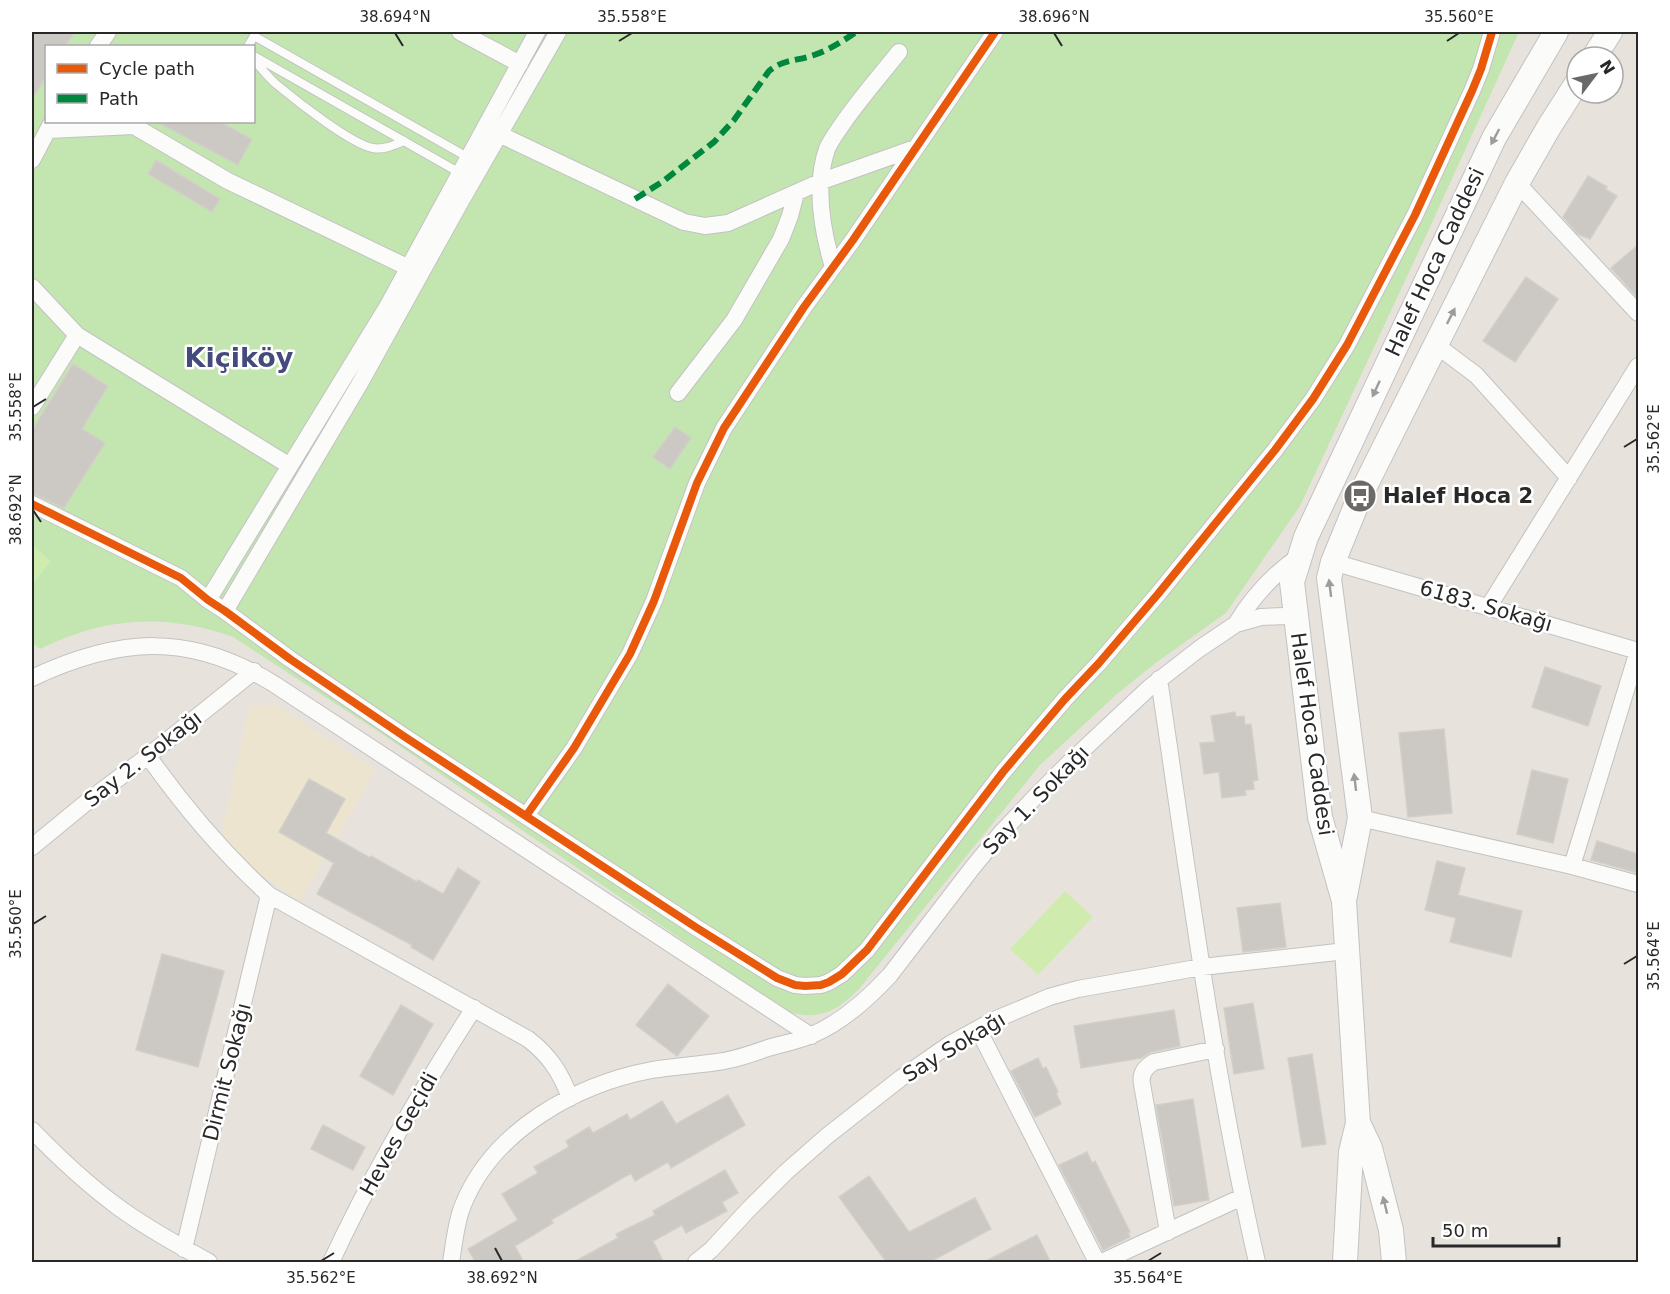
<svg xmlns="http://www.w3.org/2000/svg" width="1670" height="1294" font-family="'DejaVu Sans',sans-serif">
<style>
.education{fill:#ece4cf}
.green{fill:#c3e6b1;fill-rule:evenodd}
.pitch{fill:#d0ebae}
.building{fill:#ccc9c4;stroke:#d2cfc8;stroke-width:1.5}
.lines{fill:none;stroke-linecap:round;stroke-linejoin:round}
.service-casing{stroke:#c3c2c3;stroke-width:10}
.minor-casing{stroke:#c3c2c3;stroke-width:18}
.secondary-casing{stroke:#c3c2c3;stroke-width:26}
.service{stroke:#fbfbfa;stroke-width:8}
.minor{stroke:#fbfbfa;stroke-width:16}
.secondary{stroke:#fbfbfa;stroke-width:24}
.quiet{stroke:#00873e;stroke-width:6;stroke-dasharray:12 6;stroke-linecap:butt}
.cycleway-casing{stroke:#fff;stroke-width:11}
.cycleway{stroke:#e8590c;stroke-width:8}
.oneway{fill:#9c9c9c}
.ticks{fill:none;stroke:#282828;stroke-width:2}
.labels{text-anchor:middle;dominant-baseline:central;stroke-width:5;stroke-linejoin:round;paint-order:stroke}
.street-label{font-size:21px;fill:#282828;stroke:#fff}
.poi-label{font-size:21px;font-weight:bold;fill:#282828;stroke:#fff;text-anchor:start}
.district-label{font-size:27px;font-weight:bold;fill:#444b7c;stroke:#fff}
.neatline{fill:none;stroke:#282828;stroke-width:2}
.ticks-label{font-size:15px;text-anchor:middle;fill:#282828}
</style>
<rect width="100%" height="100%" fill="#e7e3dc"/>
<!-- education -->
<path class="education" d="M274 704 376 770 300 901 219 847 249 706Z"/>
<!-- green -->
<path class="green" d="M32 32H1519L1425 238 1300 506 1226 613 1157 662 1117 694 1040 765 859 989C837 1011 818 1022 786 1011L382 734 233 637C165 613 105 617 40 649L32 643ZM46 46H254V122H46Z"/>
<!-- pitch -->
<path class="pitch" d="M32 545 51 561 32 585Z
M1065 891 1093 917 1038 975 1010 949Z"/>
<!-- building -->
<path class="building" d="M32 32H75L65 46H46V76L32 100Z
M157 122H220L252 139 238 165Z
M156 160 220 199 212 212 148 174Z
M1588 176 1607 187 1605 189 1617 196 1590 239 1578 234 1563 217Z
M1638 245V298L1611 268Z
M1526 277 1558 299 1515 362 1483 341Z
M73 364 108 386 82 429 105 443 64 508 32 493V430Z
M675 427 691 438 670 469 653 457Z
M1545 667 1601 686 1588 726 1532 707Z
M1235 712 1236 717 1244 716 1245 725 1251 724 1258 780 1253 781 1254 789 1245 790 1246 795 1222 798 1219 772 1204 774 1200 743 1215 742 1211 716Z
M1444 729 1452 813 1408 817 1399 733Z
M1532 770 1568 779 1553 843 1517 834Z
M309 779 345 799 326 833 370 858 371 856 417 882 418 880 443 894 458 868 480 882 433 960 411 947 412 945 317 894 334 863 279 832Z
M1597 841 1638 854V873L1591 860Z
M1437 861 1465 868 1458 895 1522 911 1511 957 1450 942 1456 918 1425 910Z
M1280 903 1286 947 1243 952 1237 908Z
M162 954 224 971 198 1067 136 1050Z
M668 984 709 1016 677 1056 636 1025Z
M1253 1003 1264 1069 1234 1074 1224 1008Z
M401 1005 433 1024 393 1095 360 1076Z
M1174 1010 1180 1046 1151 1052 1141 1058 1081 1068 1074 1026Z
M1312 1054 1326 1144 1302 1147 1288 1058Z
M1038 1058 1043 1069 1046 1067 1058 1092 1056 1093 1061 1104 1035 1117 1011 1071Z
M728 1095 745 1125 671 1168 668 1162 635 1181 631 1173 551 1220 553 1223 515 1246 524 1263H476L468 1249 518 1220 502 1194 538 1173 534 1167 569 1147 566 1141 589 1127 593 1133 627 1114 630 1120 662 1101 676 1124Z
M1193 1099 1209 1200 1174 1206 1156 1105Z
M323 1125 365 1147 353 1170 311 1149Z
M1087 1152 1092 1163 1095 1161 1130 1232 1128 1233 1130 1237 1103 1250 1059 1165Z
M725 1170 738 1193 722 1202 727 1211 686 1233 682 1225 653 1241 664 1263H572L618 1238 616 1234 655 1215 653 1211Z
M869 1176 909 1232 975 1198 991 1229 928 1263H887L839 1197Z
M1037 1235 1051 1263H982Z"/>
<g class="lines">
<!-- service casing -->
<g class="service-casing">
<path id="service" d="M248 46 254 36 469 158
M254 56 460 173
M254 60C261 68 268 77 276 84 294 99 352 145 373 148 384 150 394 145 404 141"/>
</g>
<!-- minor casing -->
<g class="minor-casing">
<path id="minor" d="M460 32 520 64
M98 46 108 32
M48 130 134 126 228 181 409 268
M499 134 684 222 705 226 728 223 822 181 915 148
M32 160 52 122
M1517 183 1638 313
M833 267C822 230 814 186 827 149 830 142 835 135 839 129 857 102 879 77 899 52
M32 287 77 335
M1436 345 1476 375 1569 478
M678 393 734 320 781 239 790 216 796 193
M32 407 77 335 290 466
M32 504 181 578 208 600 225 611 290 659 405 737 697 928 777 978 795 985 805 986 821 985 829 982 842 974 867 950 1003 772 1065 699 1099 663 1158 594 1275 450 1313 399 1347 345 1415 215 1472 91 1481 69 1492 32
M1333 562 1638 651
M208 600 387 307 537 32
M1489 606 1638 366
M225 611 359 385 461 201 558 32
M1236 624C1253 596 1273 574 1301 555
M32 678C119 637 190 632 274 684L811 1036
M1159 679C1188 874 1213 1070 1257 1262
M148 756C184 807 223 853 269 895L528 1039C549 1055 561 1073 570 1098
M526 816 574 748 630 654 654 601 697 483 724 428 804 307 853 240 995 32
M1360 818 1572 866 1638 884
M32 847 88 801 148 756 254 671
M1572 866 1638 651
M978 1029 1097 1262
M32 1130C59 1158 87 1184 118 1207 147 1228 178 1245 209 1262
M1168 1232 1142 1084C1140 1074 1145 1067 1154 1062L1216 1049
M184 1249 269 895
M331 1262C372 1174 421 1090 474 1008
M451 1262C454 1245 456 1221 463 1205 493 1130 577 1084 652 1070 676 1066 700 1065 724 1061 739 1058 754 1053 768 1048 782 1044 798 1041 812 1035 842 1022 868 999 890 975L973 867 1001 833 1036 796 1072 760 1150 687 1199 649 1236 624 1261 617 1285 616 1296 619
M696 1262 711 1250 748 1210 786 1172 827 1136 901 1078 950 1044 994 1020 1049 997 1078 989 1202 967 1346 951
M1102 1262 1242 1197"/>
</g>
<!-- secondary casing -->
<g class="secondary-casing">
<path id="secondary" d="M1594 57 1610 32
M1345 896 1360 818 1329 578 1333 562 1360 496 1517 183 1549 127 1577 83
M1358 1123 1370 1148 1391 1230 1394 1262
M1345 1262 1351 1152 1358 1123 1344 901 1320 817 1292 582 1306 537 1494 138 1556 32"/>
</g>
<!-- service -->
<use href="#service" class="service"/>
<!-- minor -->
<use href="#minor" class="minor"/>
<!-- secondary -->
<use href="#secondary" class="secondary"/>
<!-- quiet -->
<path class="quiet" d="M635 199 662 182 714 142 734 120 769 71C783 59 798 61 814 55 829 50 843 41 856 32"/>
<!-- cycleway casing -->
<g class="cycleway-casing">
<path id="cycleway" d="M32 504 181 578 208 600 225 611 290 659 405 737 697 928 777 978 795 985 805 986 821 985 829 982 842 974 867 950 1003 772 1065 699 1099 663 1158 594 1275 450 1313 399 1347 345 1415 215 1472 91 1481 69 1492 32
M526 816 574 748 630 654 654 601 697 483 724 428 804 307 853 240 995 32"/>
</g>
<!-- cycleway -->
<use href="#cycleway" class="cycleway"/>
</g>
<!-- one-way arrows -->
<defs><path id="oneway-solid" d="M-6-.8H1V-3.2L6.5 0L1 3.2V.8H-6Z" transform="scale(1.5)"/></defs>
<g class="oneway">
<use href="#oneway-solid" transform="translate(1495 137) rotate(118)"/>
<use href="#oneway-solid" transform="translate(1451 316) rotate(-63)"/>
<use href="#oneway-solid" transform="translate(1376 389) rotate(115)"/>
<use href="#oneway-solid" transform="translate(1330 588) rotate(-97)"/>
<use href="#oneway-solid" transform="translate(1355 782) rotate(-97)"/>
<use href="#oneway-solid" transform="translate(1385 1205) rotate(-104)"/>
</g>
<!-- ticks -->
<path class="ticks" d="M395 33 403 46M1054 33 1062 46M619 41 632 33M1447 41 1459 33M33 407 46 399M1624 447 1637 439M33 510 41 522M33 924 46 916M1624 964 1637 956M495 1248 502 1261M321 1261 334 1253M1148 1261 1161 1253"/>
<!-- icons -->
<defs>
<g id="bus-disc" transform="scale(1.725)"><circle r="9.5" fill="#6b6967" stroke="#fff"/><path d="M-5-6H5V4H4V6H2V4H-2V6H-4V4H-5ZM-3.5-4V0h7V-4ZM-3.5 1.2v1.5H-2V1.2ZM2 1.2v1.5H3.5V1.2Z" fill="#fff"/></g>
</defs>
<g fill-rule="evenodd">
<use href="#bus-disc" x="1360" y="496"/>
</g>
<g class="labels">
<!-- street labels -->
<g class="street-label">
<text transform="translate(1435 262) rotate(-65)">Halef Hoca Caddesi</text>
<text transform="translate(1486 606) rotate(16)">6183. Sokağı</text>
<text transform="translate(1312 734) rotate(82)">Halef Hoca Caddesi</text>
<text transform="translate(143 759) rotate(-38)">Say 2. Sokağı</text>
<text transform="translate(1036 800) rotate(-46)">Say 1. Sokağı</text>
<text transform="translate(954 1047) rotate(-31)">Say Sokağı</text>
<text transform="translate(227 1072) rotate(-76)">Dirmit Sokağı</text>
<text transform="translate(399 1134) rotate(-61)">Heves Geçidi</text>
</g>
<!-- poi labels -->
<g class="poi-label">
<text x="1383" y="496">Halef Hoca 2</text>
</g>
<!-- district labels -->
<g class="district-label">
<text x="239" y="357">Kiçiköy</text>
</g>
</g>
<!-- border -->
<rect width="1670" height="1294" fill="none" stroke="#ffffff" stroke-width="66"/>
<!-- legend -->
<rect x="45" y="45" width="210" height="78" fill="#ffffff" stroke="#a9a9a9" stroke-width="1.5"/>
<rect x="57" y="64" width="30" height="9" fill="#e8590c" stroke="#a9a9a9" stroke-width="1.5"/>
<text x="99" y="75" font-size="18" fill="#282828">Cycle path</text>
<rect x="57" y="94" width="30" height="9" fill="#00873e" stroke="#a9a9a9" stroke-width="1.5"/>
<text x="99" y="105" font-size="18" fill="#282828">Path</text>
<!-- north arrow -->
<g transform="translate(1595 75) rotate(58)"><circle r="28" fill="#ffffff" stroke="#a9a9a9" stroke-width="1.5"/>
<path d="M0-4.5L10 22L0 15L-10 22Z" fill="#6b6967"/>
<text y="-9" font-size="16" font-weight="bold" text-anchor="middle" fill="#282828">N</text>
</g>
<!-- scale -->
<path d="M1433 1237v9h126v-9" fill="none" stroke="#282828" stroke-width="3"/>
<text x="1442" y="1237" font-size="18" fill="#282828" stroke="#ffffff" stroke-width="4.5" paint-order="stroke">50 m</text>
<rect x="33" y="33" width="1604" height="1228" class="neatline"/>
<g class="ticks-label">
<text x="395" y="22">38.694°N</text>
<text x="632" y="22">35.558°E</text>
<text x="1054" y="22">38.696°N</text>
<text x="1459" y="22">35.560°E</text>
<text transform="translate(16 407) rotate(-90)" y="5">35.558°E</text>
<text transform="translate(1654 439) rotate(-90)" y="5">35.562°E</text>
<text transform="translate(16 510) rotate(-90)" y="5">38.692°N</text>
<text transform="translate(16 924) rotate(-90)" y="5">35.560°E</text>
<text transform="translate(1654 956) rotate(-90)" y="5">35.564°E</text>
<text x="321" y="1283">35.562°E</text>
<text x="502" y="1283">38.692°N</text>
<text x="1148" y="1283">35.564°E</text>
</g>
</svg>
